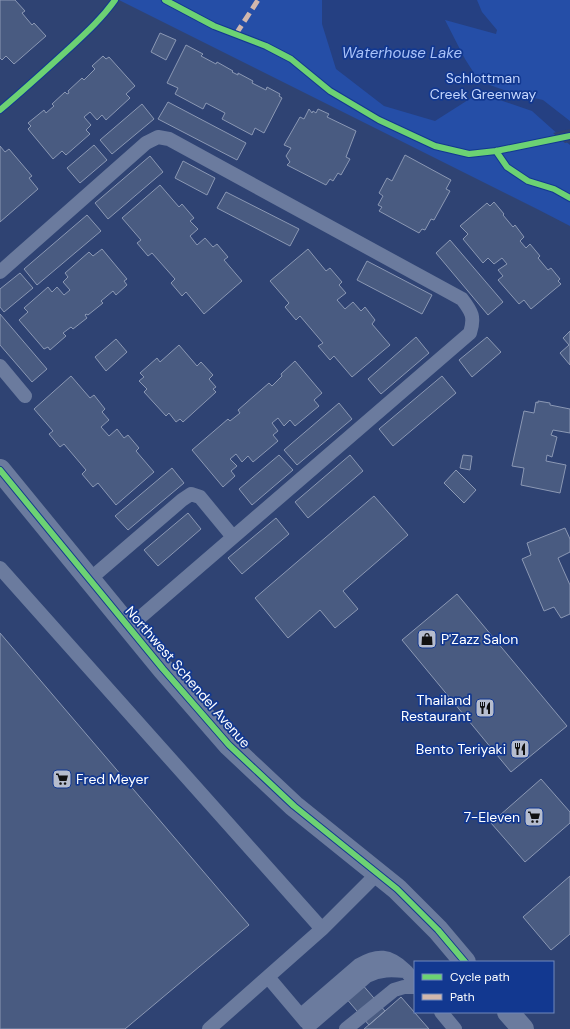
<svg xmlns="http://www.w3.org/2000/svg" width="570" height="1029" font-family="'DM Sans',sans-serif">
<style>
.green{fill:#254ea7}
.water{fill:#254082}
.pier{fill:#2f4373}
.building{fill:#495b81;stroke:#8b98b4}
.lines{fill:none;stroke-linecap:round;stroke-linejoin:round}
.lane{stroke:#6b7b9e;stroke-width:14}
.street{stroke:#6b7b9e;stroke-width:22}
.quiet{stroke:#d1b7ad;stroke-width:5;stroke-dasharray:10 5;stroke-linecap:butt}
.cycleway-casing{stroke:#123890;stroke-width:8}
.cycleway{stroke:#6cd273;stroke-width:6}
.labels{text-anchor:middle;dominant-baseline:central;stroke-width:3.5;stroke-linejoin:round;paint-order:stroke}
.park-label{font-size:14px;fill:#c4d6fd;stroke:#123890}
.poi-label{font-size:14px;fill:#fff;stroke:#123890;text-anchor:end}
.street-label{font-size:14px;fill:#fff;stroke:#123890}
.water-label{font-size:15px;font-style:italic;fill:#a9c2f9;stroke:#123890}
</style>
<rect width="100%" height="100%" fill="#2f4373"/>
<!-- green -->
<path class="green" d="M119 0H570V226L539 210Z"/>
<!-- water -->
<path class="water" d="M322 0H477L482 12 497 30 496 34 445 20 465 59 479 81 512 93 543 100 570 121V145L532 111 479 93 435 121 384 106 336 69 322 24Z"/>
<!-- pier -->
<path class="pier" d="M570 129V142L565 143 553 133Z"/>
<!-- building -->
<path class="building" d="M0 0H15L25 11 22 13 32 25 34 23 46 36 14 64 6 56 2 60 0 58Z
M160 33 176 40 166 60 151 52Z
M186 45 203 54 201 56 216 64 217 62 233 71 232 72 238 75V73L253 81 252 83 266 90 267 87 280 94 279 96 282 98 264 133 255 128 252 135 222 119 225 113 206 103 203 109 175 94 178 88 167 83Z
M103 56 106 59 109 57 135 86 126 94 130 98 106 120 102 115 97 120 90 112 84 117 91 125 86 130 90 134 66 155 62 151 53 159 28 129 31 126 28 123 44 110 46 113 54 106 52 104 65 92 67 94 69 93 68 91 82 78 84 80 95 69 92 66Z
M168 102 246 143 237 160 158 119Z
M142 104 154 119 112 154 100 140Z
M309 109 312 113 313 111 316 113 318 109 329 114 327 117 356 131 346 157 350 159 341 175 338 173 333 181 330 179 326 185 287 165 290 162 286 156 291 148 284 145 300 117 304 119Z
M94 145 107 160 80 183 67 168Z
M0 146 5 152 9 149 32 176 29 178 38 189 0 222Z
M405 155 451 180 446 189 450 191 434 220 431 219 425 230 422 229 419 233 379 211 382 207 378 205 383 196 379 193 387 178 392 181Z
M150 156 163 172 108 219 95 203Z
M183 161 215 178 207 195 175 178Z
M160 185 179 207 182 204 194 218 190 221 198 229 190 236 197 245 205 238 213 247 217 244 228 257 224 260 242 281 204 314 186 292 182 296 171 283 175 279 152 253 148 256 137 243 141 240 122 218Z
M226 192 299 229 290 246 217 208Z
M494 202 504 214 503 215 513 227 515 225 524 237 520 241 526 248 530 244 540 256 538 258 548 270 551 268 560 279 558 281 561 284 531 309 524 300 519 304 498 280 503 276 498 270 507 264 502 258 494 264 488 258 483 263 463 239 468 234 460 226 487 203 490 206Z
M87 215 101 231 37 285 24 269Z
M450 240 503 302 488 315 436 253Z
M102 249 127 279 124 281 127 285 116 295 113 291 101 301 103 303 88 315 86 314 85 315 87 318 73 329 71 327 63 333 66 336 50 350 48 347 44 349 19 320 28 312 24 308 48 287 52 292 57 287 64 295 70 290 63 282 68 277 65 273 89 252 93 256Z
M308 249 326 271 330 268 342 282 339 285 346 293 337 300 345 309 353 302 361 311 365 307 375 320 372 324 390 345 352 377 334 356 330 360 318 346 323 343 300 316 296 320 285 307 289 303 270 281Z
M367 261 432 295 422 314 357 280Z
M20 273 33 288 4 312 0 307V289Z
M0 314 47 369 32 382 0 345Z
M570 331V365L560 353 569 345 563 338Z
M416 337 429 353 381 394 368 379Z
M487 337 501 352 472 377 459 360Z
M116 339 127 352 106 371 95 357Z
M179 345 197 366 201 362 213 375 209 379 216 387 213 389 216 392 183 422 180 419 176 422 169 413 166 416 144 392 147 389 139 381 144 377 140 373 157 358 160 362Z
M295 361 322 393 314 400 319 406 295 426 290 420 284 426 278 418 272 423 278 431 273 435 278 441 253 462 248 456 242 462 236 454 230 459 237 466 231 471 235 476 223 487 192 450 228 419 230 421 240 413 238 410 269 383 272 386 282 376 281 374Z
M71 376 90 398 94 395 105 409 102 412 109 420 101 427 109 436 117 429 124 438 128 435 139 448 136 451 154 472 116 505 98 483 93 487 82 474 86 470 64 444 60 447 49 434 53 431 34 409Z
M442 376 456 393 393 446 379 429Z
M538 401 550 403V405L570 409V433L553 430 551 435 557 437 552 457 547 455 546 461 566 465 560 493 521 485 524 468 512 466 524 411 534 413 536 402 538 403Z
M339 403 352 419 297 465 284 450Z
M279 455 293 470 252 505 239 489Z
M350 455 363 471 308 518 295 502Z
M463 455 472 456 470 470 460 468Z
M172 468 184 483 128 530 115 516Z
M456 470 476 490 464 503 444 483Z
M374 496 408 535 343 591 358 609 335 628 320 610 288 638 255 598Z
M188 513 201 529 158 566 144 550Z
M276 518 289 534 242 574 228 558Z
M565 528 570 539V552L558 558 570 585V614L561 618 554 607 544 611 522 559 531 555 527 543Z
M457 594 567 726 511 772 402 640Z
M0 633 249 925 125 1029H0Z
M541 779 570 812V823L525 862 491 823Z
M570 876V934L551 950 523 917Z
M349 969 385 1011 369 1025 333 983Z
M401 997 429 1029H364L385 1011Z"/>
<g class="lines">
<!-- lane -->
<path class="lane" d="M0 272 146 143 158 137 169 139 462 299C472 312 475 317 470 333L129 627
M0 366 25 396
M0 568 322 929
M90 579 182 500 191 494 200 497 233 537
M268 977 306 1022
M441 1012 455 1029
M301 1015 359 965C378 954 389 955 405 970
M309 1026 367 976C381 969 392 970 406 971L415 982
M209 1029 322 929 378 873
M346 1029 394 990 404 987H415"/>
<!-- street -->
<path class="street" d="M0 470 163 669 229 745 294 806 397 889 438 930 465 962
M508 1012 523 1029"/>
<!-- quiet -->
<path class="quiet" d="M236 34 258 0"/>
<!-- cycleway casing -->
<g class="cycleway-casing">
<path id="cycleway" d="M165 0 214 26 266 46 291 59 330 91 379 120 435 146 469 154 496 151 570 136
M0 110C25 89 49 67 73 45 88 31 103 17 115 0
M496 151 507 167 528 181 554 189 570 198
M0 470 163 669 229 745 294 806 397 889 438 930 465 962"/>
</g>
<!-- cycleway -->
<use href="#cycleway" class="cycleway"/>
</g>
<!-- icons -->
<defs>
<g id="shop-square" transform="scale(1)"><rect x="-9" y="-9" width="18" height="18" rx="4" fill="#b6bdce" stroke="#123890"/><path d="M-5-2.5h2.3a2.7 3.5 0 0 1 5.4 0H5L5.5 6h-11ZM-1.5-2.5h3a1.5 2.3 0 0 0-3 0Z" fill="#111"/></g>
<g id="restaurant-square" transform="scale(1)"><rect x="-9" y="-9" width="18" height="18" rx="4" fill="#b6bdce" stroke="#123890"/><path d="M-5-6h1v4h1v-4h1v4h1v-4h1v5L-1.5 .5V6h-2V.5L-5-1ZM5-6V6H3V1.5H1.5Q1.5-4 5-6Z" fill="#111"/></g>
<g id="supermarket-square" transform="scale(1)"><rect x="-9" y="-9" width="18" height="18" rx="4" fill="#b6bdce" stroke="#123890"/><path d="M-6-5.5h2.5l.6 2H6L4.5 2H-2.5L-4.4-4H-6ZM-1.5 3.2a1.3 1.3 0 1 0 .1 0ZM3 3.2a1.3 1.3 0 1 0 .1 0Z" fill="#111"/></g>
</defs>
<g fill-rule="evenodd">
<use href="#shop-square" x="427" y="639"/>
<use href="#restaurant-square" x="485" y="708"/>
<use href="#restaurant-square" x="520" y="749"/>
<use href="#supermarket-square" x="62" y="779"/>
<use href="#supermarket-square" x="534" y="817"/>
</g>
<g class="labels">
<!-- park labels -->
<g class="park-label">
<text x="483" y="78">Schlottman<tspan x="483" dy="16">Creek Greenway</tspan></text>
</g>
<!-- poi labels -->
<g class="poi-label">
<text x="441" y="639" text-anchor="start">P'Zazz Salon</text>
<text x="471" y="700">Thailand<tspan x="471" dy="16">Restaurant</tspan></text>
<text x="506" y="749">Bento Teriyaki</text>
<text x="76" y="779" text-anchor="start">Fred Meyer</text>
<text x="520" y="817">7-Eleven</text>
</g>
<!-- street labels -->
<g class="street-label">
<text transform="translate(188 677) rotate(49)">Northwest Schendel Avenue</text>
</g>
<!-- water labels -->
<g class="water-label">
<text x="402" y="53">Waterhouse Lake</text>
</g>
</g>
<!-- legend -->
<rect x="414" y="961" width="140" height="52" fill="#123890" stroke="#7188bc"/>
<rect x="422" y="974" width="20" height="6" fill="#6cd273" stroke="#7188bc"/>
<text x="450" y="981" font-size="12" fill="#ffffff">Cycle path</text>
<rect x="422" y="994" width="20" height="6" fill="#d1b7ad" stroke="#7188bc"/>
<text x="450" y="1001" font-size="12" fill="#ffffff">Path</text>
</svg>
